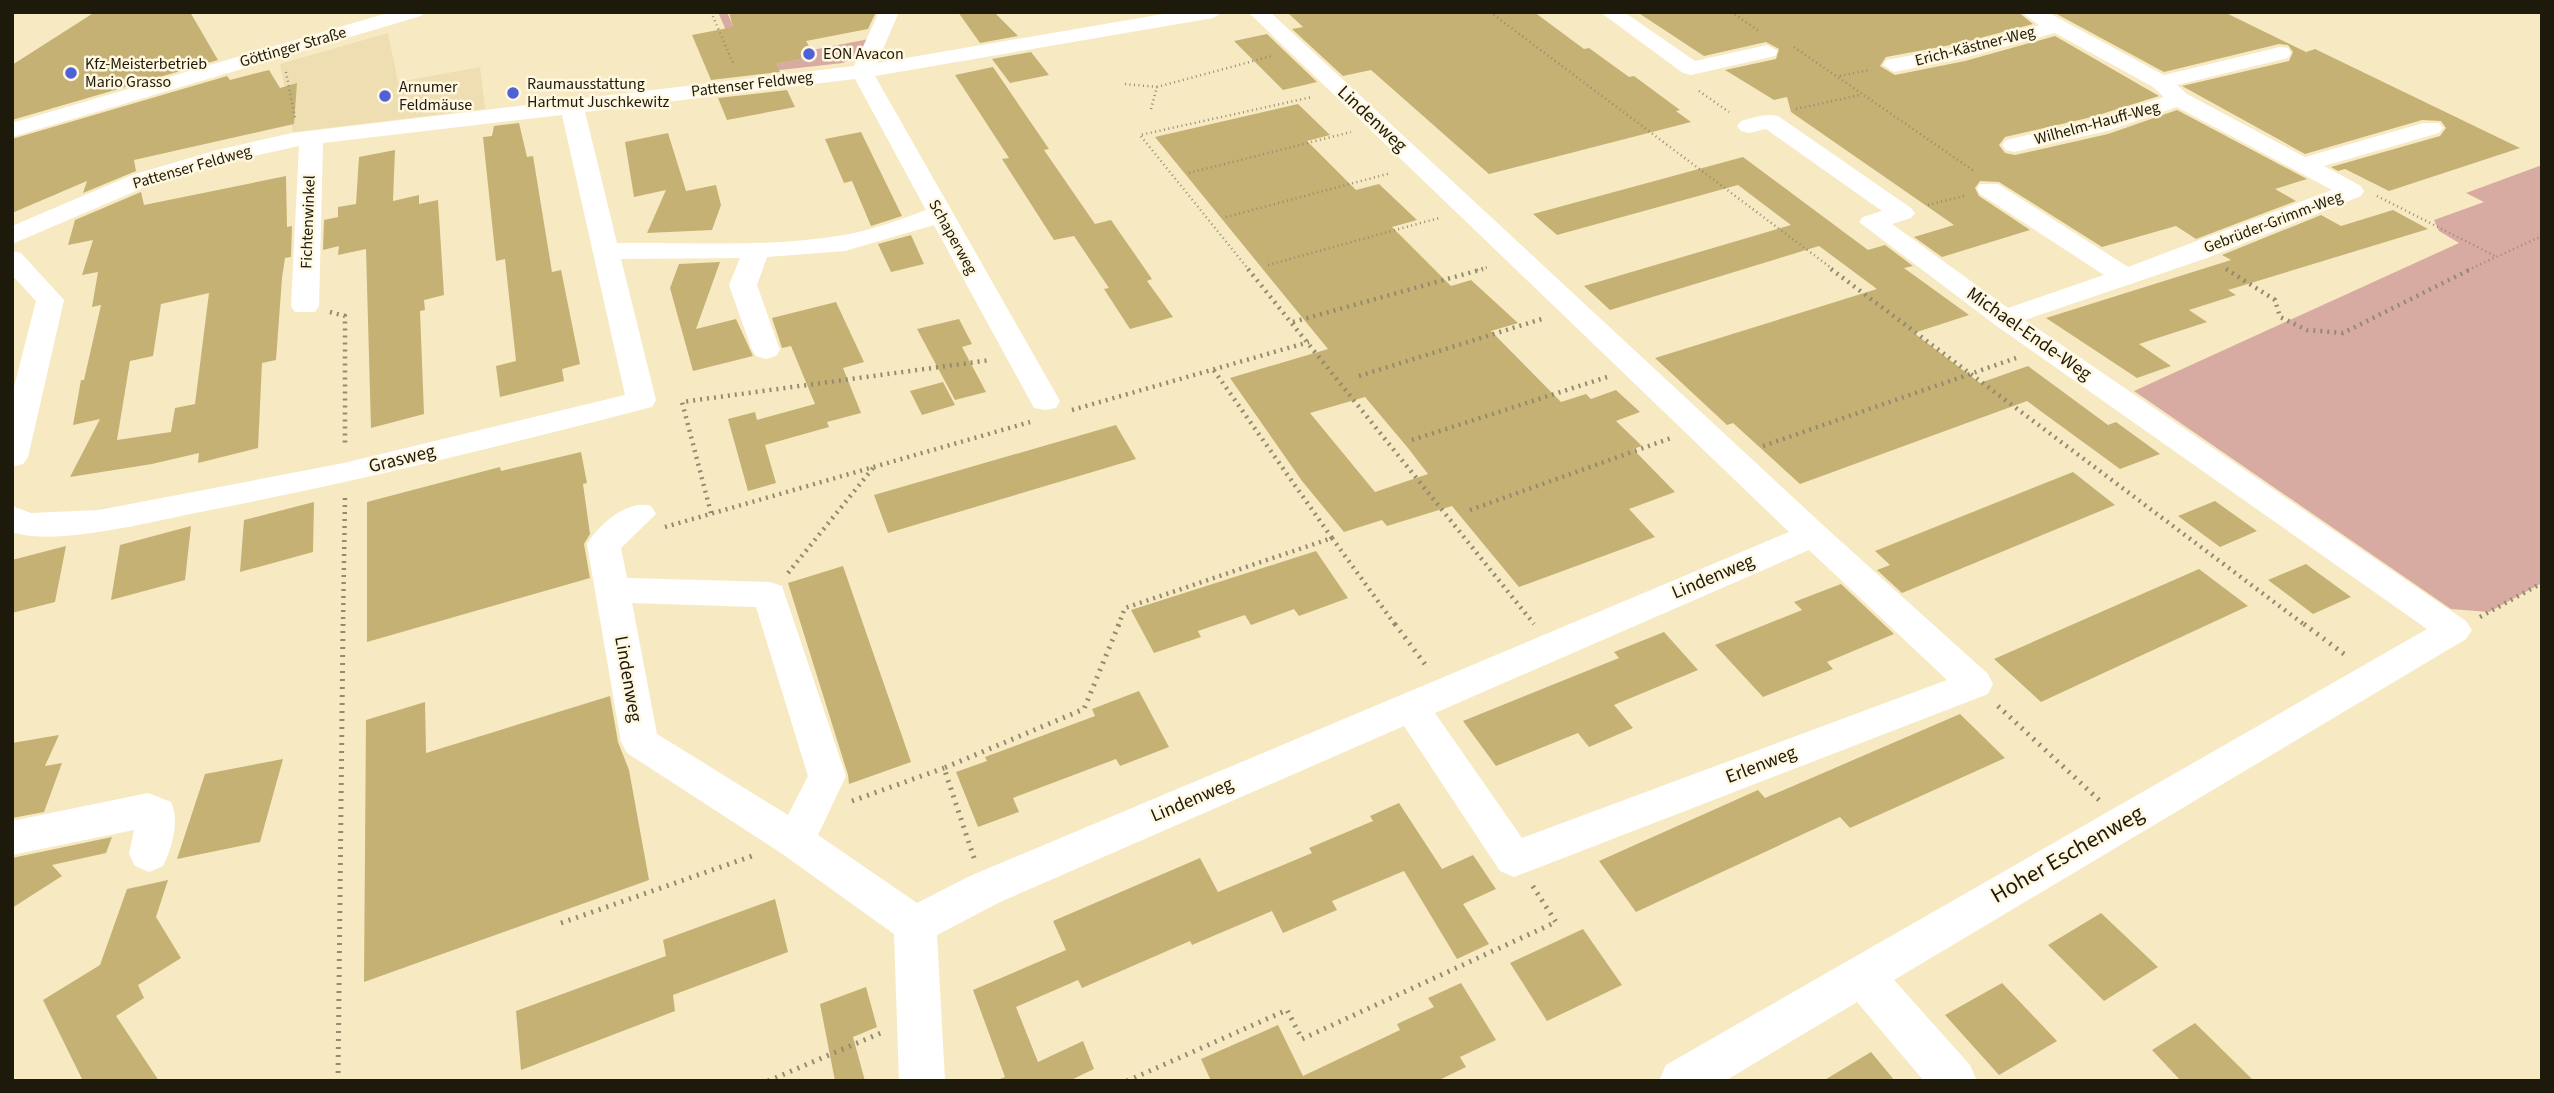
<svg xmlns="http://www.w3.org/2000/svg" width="2554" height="1093" font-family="'Source Sans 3',sans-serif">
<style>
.built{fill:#eedeb1}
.green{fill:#d8aba2}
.building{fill:#c5b174;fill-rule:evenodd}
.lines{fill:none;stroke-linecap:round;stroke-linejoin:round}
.path-far2{stroke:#948b6f;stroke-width:2.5;stroke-dasharray:1 3.5;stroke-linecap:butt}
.path-far1{stroke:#948b6f;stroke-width:4.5;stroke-dasharray:2 5;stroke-linecap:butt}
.path{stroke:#948b6f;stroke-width:5;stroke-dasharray:2 6;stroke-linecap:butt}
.minor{fill:#fff;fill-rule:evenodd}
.poi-dot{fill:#4e61d6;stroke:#fff7e0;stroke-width:2.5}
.labels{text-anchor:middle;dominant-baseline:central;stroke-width:5;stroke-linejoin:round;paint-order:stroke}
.far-street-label{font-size:16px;fill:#1e1a0b;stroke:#fff7e0}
.far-poi-label{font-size:16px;fill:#1e1a0b;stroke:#fff7e0;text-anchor:start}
.street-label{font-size:19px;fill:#1e1a0b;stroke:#fff7e0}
.near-street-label{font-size:23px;fill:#1e1a0b;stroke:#fff7e0}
</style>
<rect width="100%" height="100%" fill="#f7eac3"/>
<!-- built -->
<path class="built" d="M388 33 398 82 480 67 485 109 293 132 280 64Z"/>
<!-- green -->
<path class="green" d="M718 12H727L751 69 814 56 812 50 869 39 863 52 843 63 745 74Z
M2542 165V583L2489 612 2451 609 2134 391 2459 243 2439 231 2434 220 2484 202 2466 193Z"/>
<!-- building -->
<path class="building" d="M95 12H190L218 60 12 120V65Z
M729 12H876L868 29 806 41 815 56 776 64 780 72 711 80 692 35 733 27Z
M958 12H994L1018 36 980 43Z
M1287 12H1534L1584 49 1589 48 1629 77 1634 76 1680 110 1676 111 1691 122 1489 174 1371 70 1343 76 1292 29 1303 27Z
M1637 12H2018L2033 24 1961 43 1886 57 1880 66 1895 75 1965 61 2055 36 2159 96 2092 117 2005 137 1999 145 2005 153 2015 155 2108 134 2177 110 2307 179 2275 189 2296 201 2196 239 2176 226 2102 247 1999 182 1980 181 1975 188 1979 196 2030 230 1942 257 1914 237 1954 225 1791 112 1787 97 1774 100 1725 70 1776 59 1779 49 1766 42 1704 56Z
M2053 12H2224L2306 52 2315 49 2520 148 2389 191 2345 169 2338 171 2331 167 2440 136 2446 128 2441 121 2422 120 2305 154 2182 86 2289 61 2293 52 2288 45 2279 44 2164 72Z
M1267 34 1317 82 1283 90 1234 41Z
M1031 52 1049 75 1010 83 992 59Z
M993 67 1049 149 1044 150 1095 224 1111 220 1152 279 1147 281 1173 317 1130 329 1104 289 1109 288 1074 236 1054 240 1002 159 1009 158 955 75Z
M269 70 280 88 297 83 294 124 134 160 136 171 83 193 87 181 12 213V139L227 76 230 80Z
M787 90 795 107 727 120 718 98Z
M1298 104 1330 135 1307 141 1356 190 1379 184 1417 220 1392 227 1451 286 1471 280 1518 323 1491 331 1561 402 1586 394 1591 399 1616 390 1640 412 1616 421 1642 446 1633 449 1675 492 1629 509 1655 537 1519 587 1452 506 1387 526 1382 520 1344 532 1302 481 1230 378 1328 349 1155 137ZM1365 397 1408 448 1428 474 1375 492 1310 413Z
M519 123 527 157 533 156 552 272 561 270 580 364 562 369 564 381 500 397 496 366 516 361 505 259 496 261 483 137 492 136 494 126Z
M861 132 902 216 871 226 852 181 844 183 825 139Z
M668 133 686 191 716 185 721 205 712 230 647 233 666 190 634 197 625 142Z
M395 150 393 201 419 195V204L438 200 444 295 424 300 425 310 420 311 424 414 371 428 366 249 338 255 339 246 323 250 324 220 338 217V207L356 204 359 157Z
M1743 157 1868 250 1885 245 1913 266 1904 268 1969 315 1914 333 1980 383 2028 366 2108 425 2116 422 2160 454 2120 469 2027 401 1800 484 1733 423 1727 425 1655 358 1877 289 1819 246 1610 310 1584 286 1791 225 1738 185 1557 235 1533 214Z
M286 176 287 227 292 226 291 257 285 258 282 278 276 360 262 363 258 448 198 463 199 453 152 464 70 477 100 419 73 425 81 380H84L101 305 92 307 98 272 82 275 93 240 68 245 75 220 141 192 144 205ZM209 293 195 404 175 408 171 432 117 440 130 361 153 356 161 304Z
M2393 210 2428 229 2228 290 2236 295 2189 310 2207 322 2139 344 2171 366 2137 378 2046 318 2231 260 2222 255 2321 215 2341 226Z
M911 235 924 264 891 272 878 244Z
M720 262 696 329 736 319 753 356 693 371 670 288 679 264Z
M836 302 864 362 843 368 861 413 827 422 829 427 765 445 776 483 748 491 728 419 755 412 757 420 815 404 791 346 782 348 772 318Z
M959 319 972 344 962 347 986 392 955 400 917 329Z
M943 382 955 405 922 415 910 391Z
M1116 425 1136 459 888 533 874 495Z
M581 452 587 483 583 484 590 534 584 544 590 578 367 642V502L500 467 501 471Z
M2073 472 2115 505 1902 593 1877 570 1890 565 1875 551Z
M2215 501 2257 531 2220 547 2178 516Z
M314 502 313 552 240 572 244 520Z
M191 526 185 580 111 600 120 545Z
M66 546 55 602 12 613V560Z
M1316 551 1348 598 1299 616 1294 609 1251 625 1245 615 1198 631 1201 637 1154 653 1131 610Z
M2306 564 2351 597 2313 614 2268 580Z
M843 566 911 762 849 784 848 775 788 583Z
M2199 569 2248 606 2041 702 1994 659Z
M1841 584 1894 634 1827 662 1833 669 1763 697 1715 645 1802 610 1794 602Z
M1664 632 1698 670 1614 705 1633 728 1589 747 1578 733 1496 766 1463 721 1619 658 1614 652Z
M1139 691 1169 747 1120 766 1116 759 1013 798 1019 812 978 827 956 772 987 761 985 757 1095 716 1092 709Z
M610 696 618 742 629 770 649 880 364 982 366 720 425 702 426 753Z
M1960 714 2005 758 1850 828 1840 817 1636 912 1599 861 1758 790 1765 798Z
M59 735 45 766 62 763 44 812 12 818V743Z
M283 759 260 842 177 859 205 774Z
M1399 803 1442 869 1473 855 1496 889 1463 904 1489 944 1457 959 1404 871 1332 901 1337 910 1283 933 1272 911 1192 945 1190 941 1082 988 1078 980 1016 1007 1038 1062 1083 1041 1094 1069 1069 1081H995L1005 1077 973 990 1066 950 1053 921 1200 858 1218 892 1312 853 1309 848 1373 821 1370 816Z
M112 837 106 853 52 865 62 876 12 908V858Z
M168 880 156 917 181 958 138 985 144 998 116 1016 159 1081H83L43 1000 100 965 127 889Z
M775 899 788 952 673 995 675 1011 521 1070 516 1011 666 956 663 940Z
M2101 913 2158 967 2104 1001 2048 945Z
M1583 929 1622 985 1547 1021 1510 963Z
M1461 983 1496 1040 1460 1057 1466 1067 1437 1081H1211L1201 1059 1278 1025 1303 1076 1400 1030 1397 1024 1434 1007 1428 998Z
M2002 983 2057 1041 1999 1075 1945 1015Z
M866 987 877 1027 853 1037 865 1081H835L820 1004Z
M2195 1023 2254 1081H2181L2152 1050Z
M1871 1052 1895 1081H1823Z"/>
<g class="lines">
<!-- path-far2 -->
<path class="path-far2" d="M711 12 734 65
M1490 12 1834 270
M1731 12 1759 31
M1794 47 1974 171
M286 72 295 118
M1840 76 1869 70
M1125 84 1157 87
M1699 91 1729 112
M1151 109 1157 87 1272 56
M1796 109 1860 95
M1189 173 1351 132
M2377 196 2497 257
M1928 205 1964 196
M1226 217 1391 173
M1268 265 1439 218
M1249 270 1140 135 1312 97
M1477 270 1489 267
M2468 270 2542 236"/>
<!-- path-far1 -->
<path class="path-far1" d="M1248 269 1534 624
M1831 269 2306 626
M2226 269 2275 300 2280 317 2307 330 2343 333 2471 269
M330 312 345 316V447
M1293 322 1483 269
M1359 376 1545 318
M1072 410 1309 342
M1412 440 1607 377
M1763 446 2016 358
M1470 510 1671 438
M711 513 682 402 991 360
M665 527 1030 422
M1332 538 1396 626
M788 573 873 468
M2480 617 2542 583
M343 626 345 497
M1118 626 1125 608 1332 538 1213 369"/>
<!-- path -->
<path class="path" d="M1395 624 1427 667
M2304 624 2348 657
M1998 706 2099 800
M852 801 944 768
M974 858 944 768 1084 709 1119 624
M561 923 755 855
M338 1081 343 624
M768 1081 883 1032
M1127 1081 1287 1010 1302 1039 1556 922 1532 885"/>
<!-- minor -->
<path class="minor" d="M391 12H424L421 16 12 137V123Z
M879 12H899L877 63 1175 12H1223L1213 18 875 76 1060 401 1056 408 1045 410 1034 408 934 225 845 251 767 257 757 285 780 350 776 356 766 359 756 356 752 350 729 285 740 258 621 259 656 400 652 407C497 447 342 485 185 515 144 524 50 546 12 532V506L31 513 99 510 344 463 625 395 562 115 323 143 319 306 315 312H295L291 306 299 146 231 161 150 185 12 244V226L132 175 217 150 292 133 854 66ZM855 79 926 210C899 220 872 230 844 235 770 248 692 242 617 243L585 112Z
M1248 12H1270L1825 527 1988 674 1993 684 1988 694 1514 877 1500 871 1404 726 1000 902 937 935 945 1081H899L894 934 781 853 627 753 621 742 587 544C599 524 628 499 651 506L656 514 621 548 627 578 770 582 782 586 846 776 818 835 917 903 970 876 1789 532ZM1809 550 1947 680 1522 838 1435 713ZM632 603 756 607 808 776 788 815 657 734Z
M1600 12H1624L1695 61 1767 45 1778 51 1775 56 1691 75 1683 73Z
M2021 12H2047L2164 75 2280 47 2288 48 2291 53 2288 58 2177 85 2187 94 2305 157 2423 123H2439L2443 128 2439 133 2324 166 2361 186 2364 191 2361 196 2207 258 2025 320 2466 621 2472 630 2466 639 1894 980 1970 1065 1977 1081H1924L1857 1002 1725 1081H1659L1666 1065 2427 629 1994 324 1859 222 1863 217 1882 211 1766 129 1749 133 1741 131 1737 126 1741 121C1753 118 1766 113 1778 116L1911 208 1915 213 1911 218 1892 224 2008 308 2104 275 1980 194 1977 189 1980 184H1998L2128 267 2332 190 2177 107 2107 131 2014 152 2006 150 2002 145 2006 140 2093 120 2164 97 2153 87 2055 33 1964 58 1894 72 1883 65 1886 60 1962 46 2039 25Z
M12 251 21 253 64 300 28 457 23 464 12 467V395L36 301 12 275Z
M148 793 171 802C180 821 172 848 163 866L149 872 135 866 129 854 134 830 12 855V821Z"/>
</g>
<!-- markers -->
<g class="poi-dot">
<circle cx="809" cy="54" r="7"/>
<circle cx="71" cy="73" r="7"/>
<circle cx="513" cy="93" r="7"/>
<circle cx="385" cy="96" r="7"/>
</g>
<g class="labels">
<!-- far-street labels -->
<g class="far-street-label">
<text transform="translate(1975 46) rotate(-14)">Erich-Kästner-Weg</text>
<text transform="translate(293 47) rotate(-16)">Göttinger Straße</text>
<text transform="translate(752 84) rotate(-7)">Pattenser Feldweg</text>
<text transform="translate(2097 123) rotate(-15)">Wilhelm-Hauff-Weg</text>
<text transform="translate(192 167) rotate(-16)">Pattenser Feldweg</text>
<text transform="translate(308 222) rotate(-88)">Fichtenwinkel</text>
<text transform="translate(2273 222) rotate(-21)">Gebrüder-Grimm-Weg</text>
<text transform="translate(953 237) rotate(61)">Schaperweg</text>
</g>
<!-- far-poi labels -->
<g class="far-poi-label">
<text x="823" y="54">EON Avacon</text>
<text x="85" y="64">Kfz-Meisterbetrieb<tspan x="85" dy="18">Mario Grasso</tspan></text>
<text x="527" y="84">Raumausstattung<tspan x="527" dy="18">Hartmut Juschkewitz</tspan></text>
<text x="399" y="87">Arnumer<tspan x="399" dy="18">Feldmäuse</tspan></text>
</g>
<!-- street labels -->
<g class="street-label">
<text transform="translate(1372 119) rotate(43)">Lindenweg</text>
<text transform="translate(2029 334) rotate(35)">Michael-Ende-Weg</text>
<text transform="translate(402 459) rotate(-14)">Grasweg</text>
<text transform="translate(1713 577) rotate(-23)">Lindenweg</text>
<text transform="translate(628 679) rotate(80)">Lindenweg</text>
<text transform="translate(1761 765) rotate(-21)">Erlenweg</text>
<text transform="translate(1192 800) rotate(-23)">Lindenweg</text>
</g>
<!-- near-street labels -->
<g class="near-street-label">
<text transform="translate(2067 854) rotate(-30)">Hoher Eschenweg</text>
</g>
</g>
<!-- border -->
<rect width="2554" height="1093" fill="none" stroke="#1e1a0b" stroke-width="28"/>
</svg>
